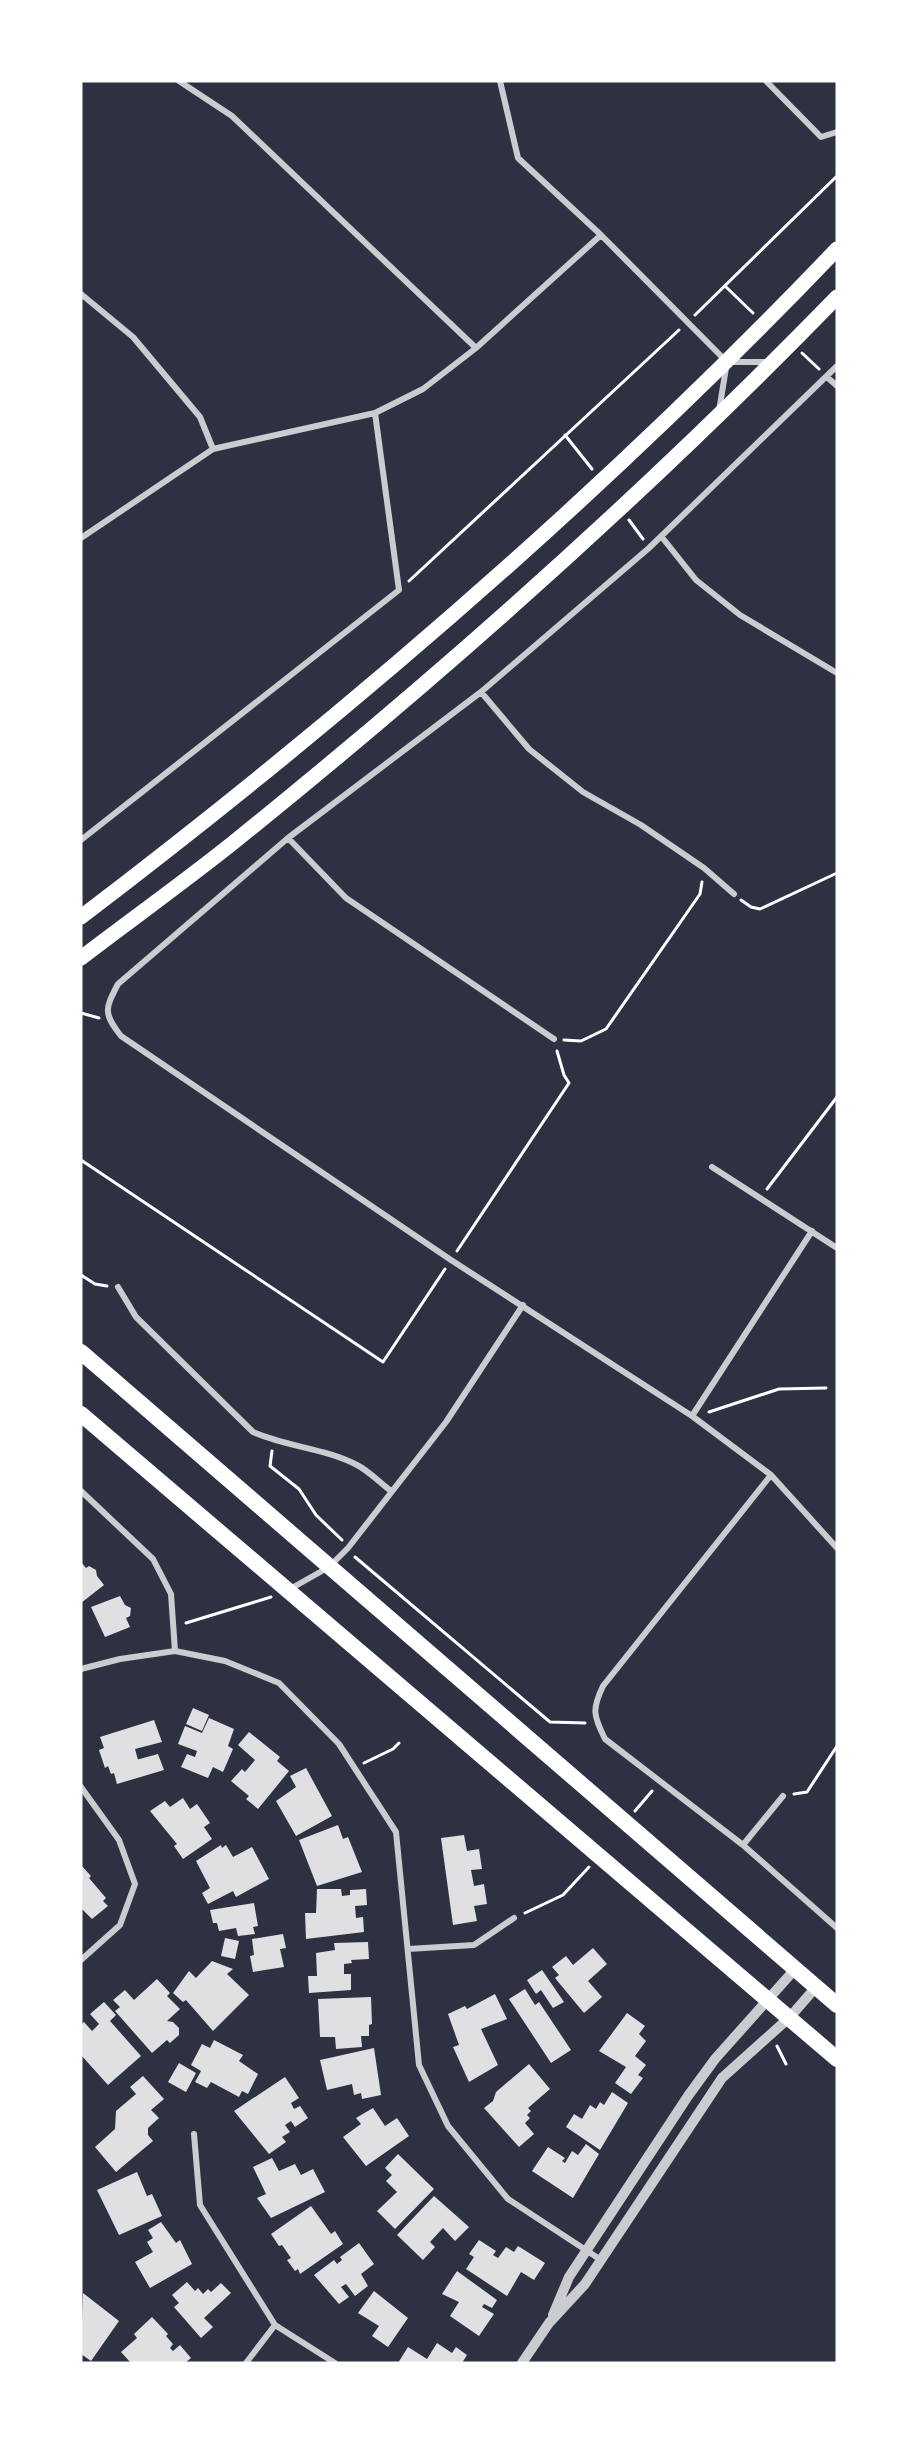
<svg xmlns="http://www.w3.org/2000/svg" width="918" height="2444" font-family="'PT Sans',sans-serif">
<style>
.building{fill:#e0e0e3}
.lines{fill:none;stroke-linecap:round;stroke-linejoin:round}
.path{stroke:#fff;stroke-width:3}
.minor{stroke:#caccd0;stroke-width:6}
.tertiary{stroke:#caccd0;stroke-width:10}
.primary{stroke:#fff;stroke-width:15}
.trunk{stroke:#fff;stroke-width:16}
</style>
<rect width="100%" height="100%" fill="#2d3142"/>
<!-- building -->
<path class="building" d="M81 1562 86 1568 89 1566 96 1570 97 1576 104 1585 81 1603Z
M120 1596 125 1605 131 1608 130 1616 126 1618 130 1627 105 1637 91 1607Z
M193 1708 209 1715 202 1731 186 1724Z
M209 1718 234 1729 228 1746 233 1749 223 1772 213 1767 208 1778 181 1767 187 1754 195 1757 197 1751 178 1744 185 1726 202 1733Z
M154 1720 162 1742 135 1749 138 1760H136L158 1754 164 1770 117 1784 114 1773 111 1774 108 1766 105 1768 99 1750 104 1748 100 1737Z
M249 1732 280 1757 277 1761 289 1771 258 1809 246 1799 249 1796 231 1781 242 1769 245 1772 255 1760 238 1745Z
M306 1768 332 1816 296 1836 276 1801 296 1787 290 1776Z
M183 1798 190 1809 197 1804 210 1823 204 1827 212 1839 183 1859 174 1846 177 1844 150 1811 165 1801 170 1807Z
M338 1825 343 1839 348 1837 362 1872 317 1886 299 1840Z
M464 1835 467 1851 479 1849 482 1869 471 1870 474 1886 484 1884 487 1904 474 1906 477 1921 453 1925 441 1838Z
M221 1845 222 1848 226 1845 233 1857 252 1847 269 1879 236 1897 233 1891 208 1904 202 1893 210 1888 196 1861Z
M81 1865 91 1876 89 1878 106 1898 103 1901 108 1906 92 1919 81 1908Z
M317 1889H341L342 1896 350 1895V1890L366 1889 367 1905 355 1906 356 1918 363 1917 364 1932 306 1939 305 1913H316Z
M254 1903 258 1926 253 1927 255 1934 238 1936 236 1928 219 1931 217 1923H213L210 1910Z
M283 1934 286 1948 280 1949 284 1967 253 1972 250 1956 254 1955 252 1939Z
M225 1938 239 1941 235 1959 221 1956Z
M368 1942 369 1959 351 1960 352 1963 344 1964V1974H351V1990L309 1993 308 1976H317L316 1953 335 1950 334 1943Z
M593 1948 607 1964 588 1981 602 1997 584 2013 555 1978 559 1975 552 1967 566 1956 573 1965Z
M212 1961 233 1969 227 1974 249 1995 213 2031 186 2000 183 2002 173 1993 189 1971 196 1978Z
M542 1970 564 2002 553 2008 541 1990 536 1994 527 1980Z
M157 1979 170 1993 167 1996 180 2009 167 2021 173 2022 179 2028V2035L170 2043 167 2040 152 2053 115 2011 120 2007 113 2000 125 1990 134 2000Z
M525 1989 535 2005 539 2002 571 2050 551 2063 509 1999Z
M495 1994 507 2019 481 2029 498 2065 469 2082 453 2047 459 2045 448 2014 465 2006 467 2009Z
M371 1997 372 2024 369 2025V2036H361L362 2047 336 2049 335 2037H320L318 1999Z
M104 2002 116 2015 110 2021 141 2056 108 2085 81 2055V2025L84 2022 92 2031 99 2024 90 2014Z
M627 2013 645 2026 639 2034 646 2041 635 2056 646 2065 638 2075 643 2078 631 2094 615 2083 626 2067 599 2051Z
M214 2040 243 2055 239 2061 258 2074 248 2094 242 2091 239 2097 211 2082 207 2088 195 2082 201 2071 191 2065 202 2044 210 2048Z
M374 2048 381 2095 362 2099 361 2093 354 2095 352 2084 327 2090 320 2060Z
M179 2063 196 2073 186 2092 168 2082Z
M529 2064 550 2089 528 2108 531 2111 527 2115 530 2118 525 2123 534 2134 519 2147 484 2108 493 2101 496 2092Z
M143 2076 164 2099 151 2110 159 2118 148 2128V2135L153 2141 116 2172 95 2147 115 2129 116 2111 136 2094 130 2087Z
M285 2077 299 2098 291 2103 294 2109 300 2106 308 2118 295 2127 291 2121 285 2125 290 2132 282 2137 286 2142 269 2154 234 2111Z
M612 2092 628 2103 600 2150 566 2127 574 2114 582 2119 590 2105 596 2109 600 2102 604 2105Z
M373 2108 385 2126 397 2118 409 2136 366 2166 343 2137 361 2124 356 2118Z
M586 2144 599 2154 573 2198 532 2171 548 2147 565 2158 562 2161 565 2163 572 2151 578 2155Z
M398 2154 434 2189 395 2229 377 2211 397 2192 386 2181 392 2175 385 2168Z
M272 2158 279 2171 295 2164 301 2175 313 2169 325 2192 271 2218 257 2198 266 2194 253 2167Z
M137 2172 147 2196 152 2194 162 2216 119 2235 97 2190Z
M434 2196 469 2227 455 2241 443 2228 430 2242 435 2247 423 2260 397 2235Z
M311 2206 331 2234 335 2231 343 2244 300 2274 298 2269 295 2271 287 2260 291 2258 282 2245 279 2246 271 2234Z
M161 2222 176 2243 180 2240 192 2264 150 2288 135 2262 153 2252 147 2242 153 2238 148 2230Z
M479 2240 496 2251 493 2255 498 2258 506 2247 514 2252 518 2246 545 2263 534 2280 521 2272 507 2296 466 2269 474 2257 469 2254Z
M359 2243 374 2264 361 2274 368 2286 355 2296 346 2284 341 2287 349 2297 339 2304 314 2275 334 2260 337 2264 342 2260 340 2257Z
M457 2271 497 2300 492 2308 484 2304 482 2307 494 2314 479 2336 450 2316 459 2302 442 2294Z
M187 2282 195 2291 198 2288 203 2294 208 2289 211 2292 221 2283 231 2293 204 2318 213 2327 201 2338 174 2307 179 2303 172 2295Z
M374 2291 408 2318 388 2347 372 2336 379 2326 358 2313Z
M83 2293 119 2321 91 2361 81 2354Z
M152 2317 168 2334 166 2336 173 2344 170 2348 173 2351 180 2345 191 2358 185 2363H131L121 2352 137 2338 134 2334Z
M437 2343 452 2353 456 2347 467 2355 462 2363H398L408 2347 427 2359Z"/>
<g class="lines">
<!-- path -->
<path class="path" d="M726 287 753 313
M695 315 837 176
M802 353 819 369
M565 435 592 469
M629 520 643 539
M409 581 679 330
M741 900 751 907 760 909 837 873
M81 1013 99 1018
M564 1040 581 1041 606 1029 700 894 702 882
M81 1160 383 1362 445 1269
M767 1189 837 1097
M457 1251 569 1083 564 1075 557 1051
M81 1275 95 1284 107 1286
M709 1412 779 1389 826 1388
M272 1451 270 1466 299 1489 316 1515 342 1540
M355 1557 550 1722 585 1723
M186 1623 271 1597
M364 1763 393 1749 399 1743
M794 1794 807 1792 837 1746
M635 1811 652 1791
M525 1913 563 1895 589 1867
M777 2046 786 2064"/>
<!-- minor -->
<path class="minor" d="M179 81 232 116 476 348
M500 81 518 158 601 235 726 361
M766 81 821 137 837 132
M81 294 133 337 200 417 213 449
M731 362H768
M837 366 649 548 481 692 288 838 118 984C105 1009 103 1013 121 1036L451 1260 692 1416 771 1475 837 1548
M827 377 837 386
M719 411 726 368
M661 536 696 580 740 615 837 673
M81 538 213 449 375 413 423 389 476 348 601 235
M481 692 529 749 583 792 641 825 704 868 734 894
M288 838 346 898 554 1039
M81 840 399 590 375 413
M712 1167 837 1248
M118 1287 136 1317 253 1432C287 1447 324 1448 357 1465 369 1471 380 1483 391 1491
M692 1416 812 1231
M771 1475 603 1686C592 1709 593 1715 605 1739L743 1845 837 1928
M81 1491 153 1559 171 1594 175 1651
M290 1589 329 1567 348 1548 446 1422 523 1305
M81 1669 120 1659 175 1651 225 1661 279 1683 339 1744 396 1832 419 2065 448 2126 508 2199 601 2260
M81 1787 119 1840 135 1884 120 1925 81 1960
M743 1845 783 1796
M408 1949 474 1945 514 1918
M194 2134 200 2205 275 2325 335 2363
M246 2363 275 2325"/>
<!-- tertiary -->
<path class="tertiary" d="M553 2315 569 2277 688 2096 715 2059 796 1968
M522 2363 549 2323 585 2284 722 2078 790 2017 816 1987"/>
<!-- primary -->
<path class="primary" d="M81 917C349 713 605 492 837 249
M81 958C132 919 184 882 234 842 445 672 648 491 837 297"/>
<!-- trunk -->
<path class="trunk" d="M81 1352 837 2005
M81 1414 837 2059"/>
</g>
<!-- border -->
<rect width="918" height="2444" fill="none" stroke="#ffffff" stroke-width="165"/>
</svg>
